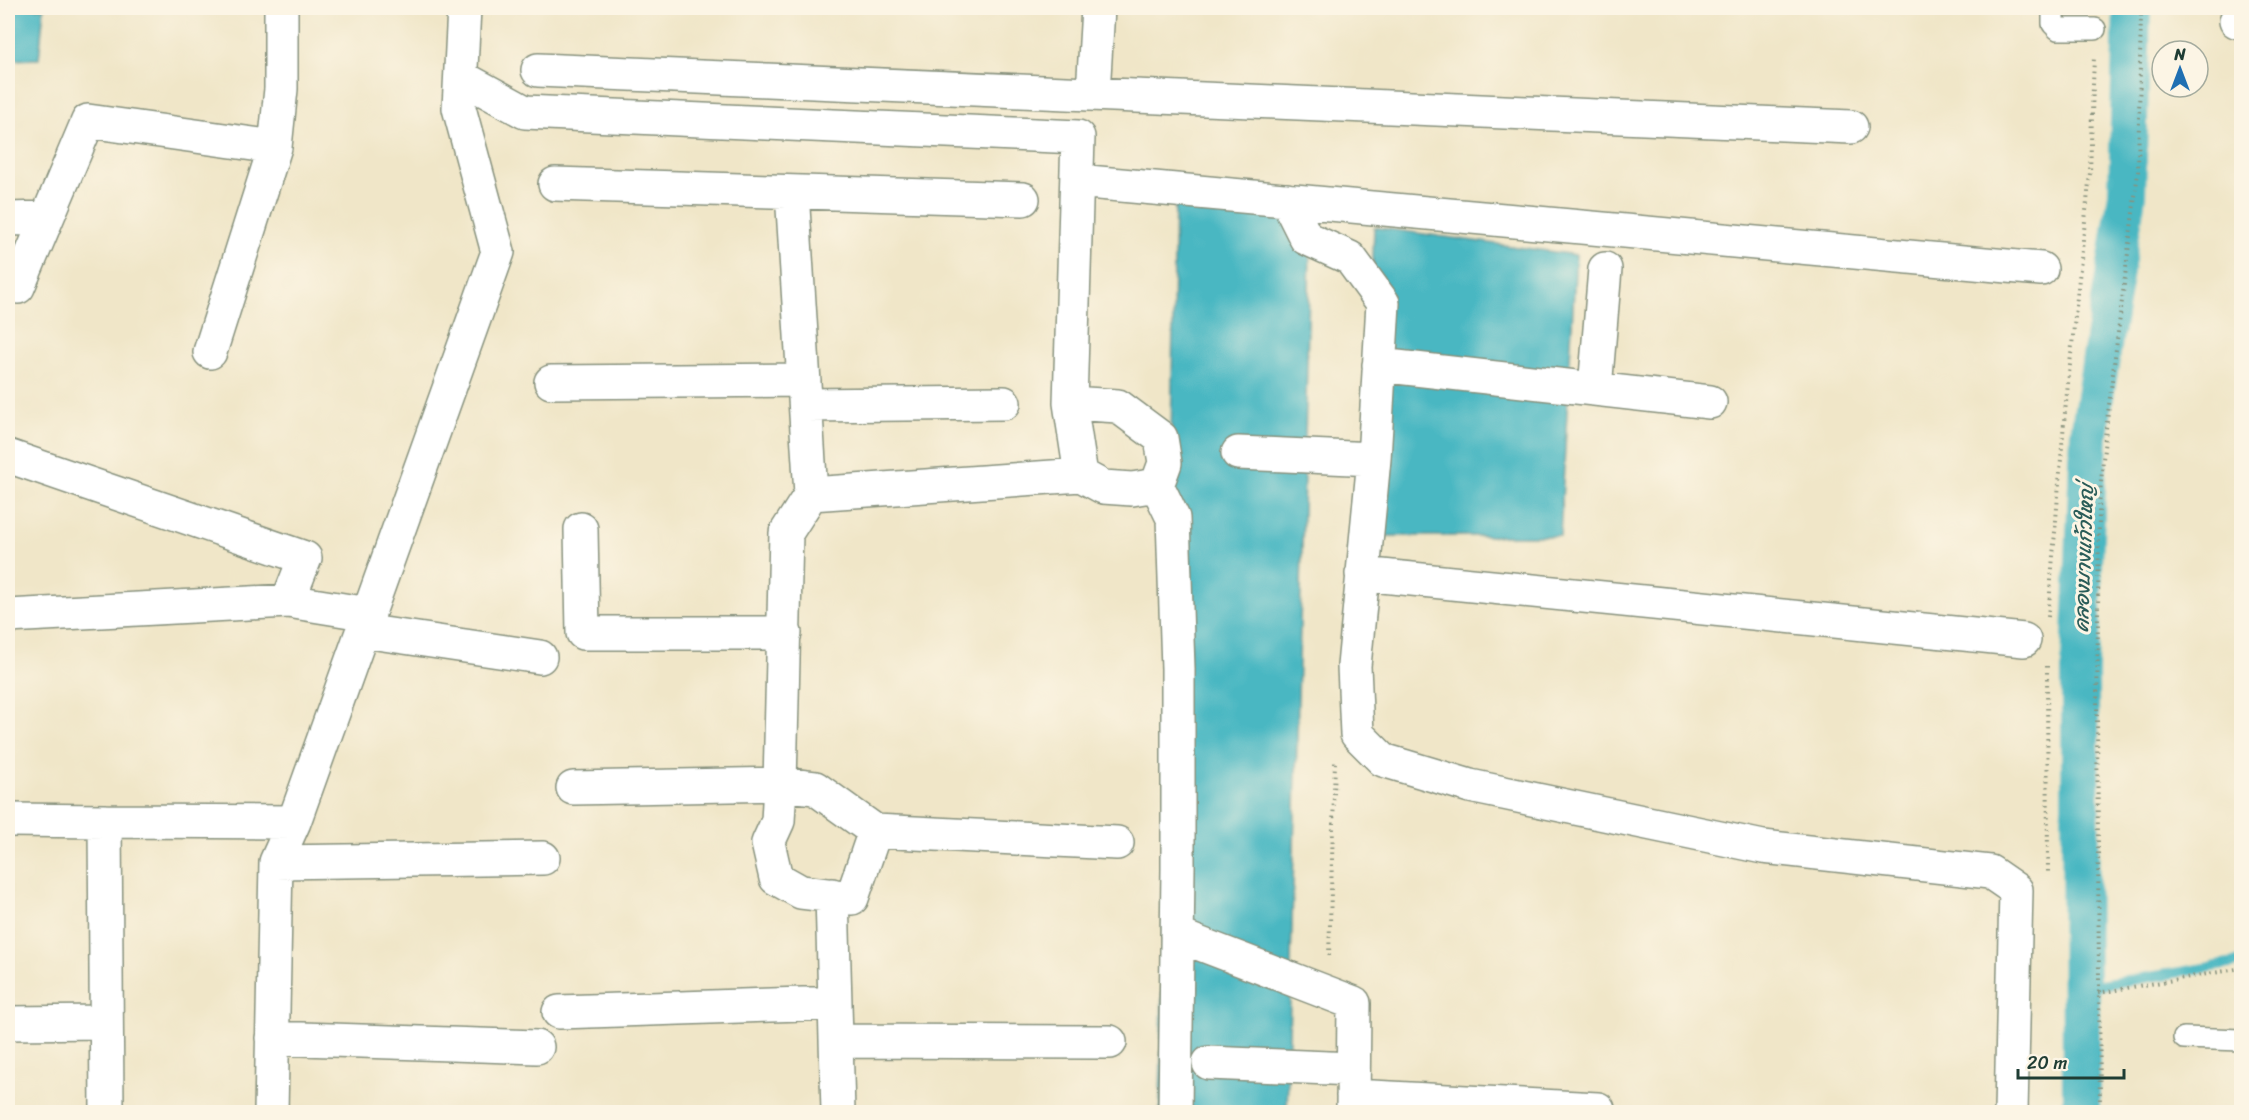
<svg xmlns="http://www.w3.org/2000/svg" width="2249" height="1120" font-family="Sriracha,'Playpen Sans Thai',sans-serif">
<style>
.water{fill:#49b7c2;stroke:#347a7b;stroke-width:1.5}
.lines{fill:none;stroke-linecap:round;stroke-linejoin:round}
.stream{stroke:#49b7c2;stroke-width:10}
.canal{stroke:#49b7c2;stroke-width:38}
.lane-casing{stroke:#88927e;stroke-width:24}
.street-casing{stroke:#88927e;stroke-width:36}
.path{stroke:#88927e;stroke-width:4;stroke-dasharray:1.5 4.5;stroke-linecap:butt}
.lane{stroke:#fff;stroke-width:21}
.street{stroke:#fff;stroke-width:33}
.labels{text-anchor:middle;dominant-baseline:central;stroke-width:6;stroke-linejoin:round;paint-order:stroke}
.water-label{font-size:20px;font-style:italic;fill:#2a5c58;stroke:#fcf5e5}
</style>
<rect width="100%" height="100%" fill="#fcf5e5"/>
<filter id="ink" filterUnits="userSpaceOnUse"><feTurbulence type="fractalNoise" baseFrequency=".0167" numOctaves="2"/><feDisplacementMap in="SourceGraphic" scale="12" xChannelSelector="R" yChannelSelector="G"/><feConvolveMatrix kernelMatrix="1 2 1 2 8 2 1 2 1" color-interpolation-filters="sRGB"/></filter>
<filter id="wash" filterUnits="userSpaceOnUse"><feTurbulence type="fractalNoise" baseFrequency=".008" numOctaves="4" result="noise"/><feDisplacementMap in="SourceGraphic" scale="24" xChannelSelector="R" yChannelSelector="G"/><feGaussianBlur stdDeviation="1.35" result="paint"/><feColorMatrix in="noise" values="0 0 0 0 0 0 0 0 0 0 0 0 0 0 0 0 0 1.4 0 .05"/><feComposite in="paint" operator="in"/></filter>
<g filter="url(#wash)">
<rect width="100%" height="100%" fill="#f0e6c8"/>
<!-- water -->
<path class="water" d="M8 8H44L39 59 8 60Z
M1175 199 1311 214 1287 1112H1160Z
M1374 227 1576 255 1560 536H1364Z"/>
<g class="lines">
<!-- stream -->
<path class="stream" d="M2082 988 2242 962"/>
<!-- canal -->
<path class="canal" d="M2081 1112 2080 664 2089 434 2127 195 2132 8"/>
</g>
</g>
<g filter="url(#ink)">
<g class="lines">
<!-- lane casing -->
<g class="lane-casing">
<path id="lane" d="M2053 8V24L2058 29H2095
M2184 1038 2242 1040"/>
</g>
<!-- street casing -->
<g class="street-casing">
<path id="street" d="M2236 21 2242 23
M538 70 1851 127
M461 77 525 112 1078 137 1070 403 1081 475 1103 487 1132 489 1157 485 1165 463 1161 438 1118 406 1070 403
M1093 93 1098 8
M1077 181 2041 269
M555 184 1023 199
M792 192 811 494
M1287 200 1306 238 1350 258 1383 303 1374 459 1354 666 1357 734 1383 760 1470 786 1763 847 1990 872 2016 890 2011 1112
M8 219 47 218
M18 287 88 121 275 147
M210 352 275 147 281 89V8
M1379 365 1710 402
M551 382 804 380
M1595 389 1605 269
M806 405 1004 403
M1238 453 1374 459
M8 456 305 558 288 601
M1157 485 1173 518 1178 669V868L1175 1112
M581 529 583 633H785
M1362 574 2024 640
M8 616 288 601 369 614
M363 631 540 657
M573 788 780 784 778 821 768 843 776 878 801 892 852 898 875 831 815 788 780 784 786 533 811 494 1081 475
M8 820 105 821
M875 831 1117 843
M276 862 543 858
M832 895 838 1112
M1177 935 1354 1003 1353 1112
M559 1012 835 1003
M8 1023 106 1022
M272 1038 537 1047
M836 1041 1110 1042
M1209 1063 1353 1069
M1353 1096 1598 1109
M107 1112 105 821 294 822
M271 1112 276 862 294 822 498 252 459 108 464 8"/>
</g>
<!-- path -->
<path class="path" d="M2048 617 2064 422 2090 173 2094 56
M2047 666 2048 875
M1329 956 1335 762
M2098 993 2242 968
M2100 1112 2097 716 2099 505 2105 437 2138 172 2141 8"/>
<!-- lane -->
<use href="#lane" class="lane"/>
<!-- street -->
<use href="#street" class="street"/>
</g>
</g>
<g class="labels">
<!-- water labels -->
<g class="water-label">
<text transform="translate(2084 558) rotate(-88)">คลองบางแก้วใหญ่</text>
</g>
</g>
<!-- margin -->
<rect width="2249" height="1120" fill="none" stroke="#fcf5e5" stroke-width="30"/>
<!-- north arrow -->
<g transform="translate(2180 69)"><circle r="28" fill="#fcf5e5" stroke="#a4ab9e" stroke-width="1.5"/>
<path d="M0-4.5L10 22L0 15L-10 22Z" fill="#1f6fb2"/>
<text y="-9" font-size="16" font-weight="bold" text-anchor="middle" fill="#1f3d34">N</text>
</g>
<!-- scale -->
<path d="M2018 1069v9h106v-9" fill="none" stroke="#1f3d34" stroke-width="3"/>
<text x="2027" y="1069" font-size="18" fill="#1f3d34" stroke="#fcf5e5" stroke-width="4.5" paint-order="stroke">20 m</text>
</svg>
